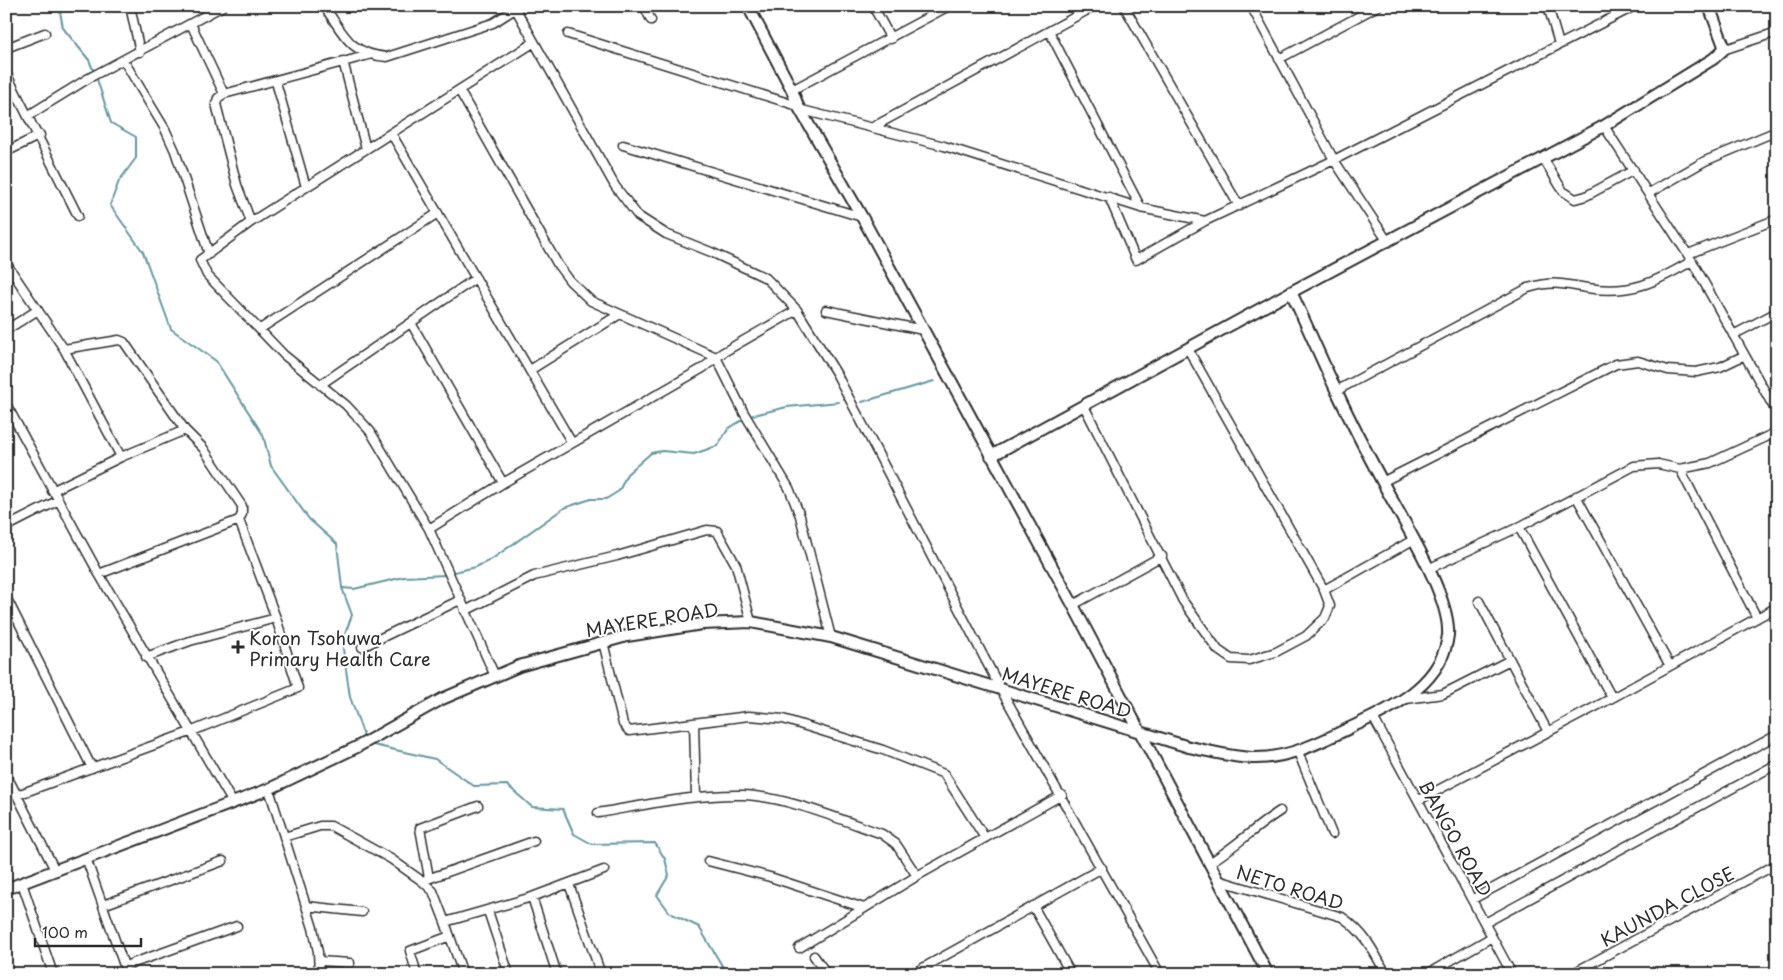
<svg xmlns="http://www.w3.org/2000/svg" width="1783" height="980" font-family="'Playpen Sans',sans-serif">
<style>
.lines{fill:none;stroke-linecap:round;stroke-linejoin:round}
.stream{stroke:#66969e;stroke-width:2}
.minor-casing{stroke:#2b2b2b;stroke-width:11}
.tertiary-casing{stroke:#2b2b2b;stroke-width:14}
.minor{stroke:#fff;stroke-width:8}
.tertiary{stroke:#fff;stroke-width:10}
.poi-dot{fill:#2b2b2b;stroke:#fff;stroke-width:2}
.labels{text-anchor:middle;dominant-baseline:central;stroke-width:4;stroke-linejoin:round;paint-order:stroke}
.street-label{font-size:18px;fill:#2b2b2b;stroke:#fff}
.poi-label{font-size:18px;fill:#2b2b2b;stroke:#fff;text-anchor:start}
</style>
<rect width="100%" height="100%" fill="#fff"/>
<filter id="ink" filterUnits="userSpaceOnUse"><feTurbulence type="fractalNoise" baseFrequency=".02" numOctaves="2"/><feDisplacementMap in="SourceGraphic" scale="10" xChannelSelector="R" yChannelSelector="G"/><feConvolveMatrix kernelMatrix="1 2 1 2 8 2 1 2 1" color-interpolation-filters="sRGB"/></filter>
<g filter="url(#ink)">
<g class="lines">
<!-- stream -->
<path class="stream" d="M59 6 63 28 89 60 94 72
M96 76 111 123 136 137V158L119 181 110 205 143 252 171 329 216 361 263 435 271 466 309 519 337 544 342 588 352 615 342 642 350 697 365 739
M862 402 934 381
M750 416 787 407 839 402
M450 573 476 567 492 559 564 508 591 499H606L619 491 627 474 651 453 662 451 694 454 717 446 729 428 746 418
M343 588 354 589 404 577 446 575
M369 744 435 759 474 786 507 785 532 807 563 809 574 834 592 844 655 843 665 859 669 875 657 895 670 913 699 927 727 974"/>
<!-- minor casing -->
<g class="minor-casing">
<path id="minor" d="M130 6 140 52
M324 6C344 34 349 54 387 57L493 23 515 9
M514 6 615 186 638 216 666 234 711 252 766 278 797 310 836 373 1000 688 1160 974
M644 6 651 20
M873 6 891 39
M1124 6 1239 206
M1251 6 1334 160 1388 242
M1548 6 1559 44
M191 24 224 94
M1049 31 1141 208
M568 34 798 106
M6 48 45 33
M1723 50 1777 32
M1279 59 1378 6
M124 61 165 129 175 151 209 254
M343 61 366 149
M6 73 78 216
M276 82 306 187
M459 90 558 265 570 281 591 301 716 357 744 413 789 488 800 516 831 637
M792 90 949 6
M802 110 944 146 1141 208 1205 221 1334 160 1635 6
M29 115 89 78 223 6
M1604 126 1692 261 1777 413
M873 127 1095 6
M391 133 572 443
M623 145 862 217
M6 152 40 135
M1543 158 1563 191 1575 199 1586 196 1634 170
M1649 193 1705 161 1777 131
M1109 197 1136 260 1205 221
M251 222 237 185 216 104 218 98 224 94 369 55
M1688 254 1777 219
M6 263 64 349 121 457
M826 310 923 330
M411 323 503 483
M260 329 438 213
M6 330 38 310
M1733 335 1777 312
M64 349 119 340 124 342 185 430 203 448 242 506V514L239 520 99 574
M530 370 620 314
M320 385 476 278
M1336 391 1528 288C1553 280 1563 284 1587 288 1631 295 1656 282 1692 261
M6 404 99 574 233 803
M1084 406 1183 601 1218 650 1231 659 1249 660 1276 652 1306 636 1325 618 1330 606 1324 590 1188 349
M1680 469 1757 618
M1382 482 1616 364 1638 361 1668 370 1696 372 1720 367 1743 356
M52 491 121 457 185 430
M1576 496 1670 666
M6 527 57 501
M1519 527 1612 698
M429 529 503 483 703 368 722 353 797 310
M1428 569 1519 527 1634 466 1658 464 1680 469 1710 463 1777 432
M1324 590 1413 540
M6 597 92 768
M1479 601 1548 732
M1073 605 1162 556
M465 611 534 576 617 556 707 530 717 531 736 565 751 622
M603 642 623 724 629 731 749 716 783 719 883 750 944 774 985 838
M362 647 460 600
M146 657 190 641 276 618
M495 676 429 529 370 431 346 405 284 355 207 275 200 260 251 222 533 43
M1406 699 1443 694 1510 660
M1373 717 1512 974
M694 723 696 797
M1298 752 1332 834
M6 774 55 870
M269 789 313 928 318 952 319 974
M17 795 190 732 298 688 276 618 239 520
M1419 800 1612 698 1777 607
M598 813C646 805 694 794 742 795 784 796 842 820 882 834L896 844 917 876
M284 837 320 826H331L391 859 422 881 433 891 445 922 532 897 604 870
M86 858 127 974
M708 861 770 877 864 908
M1209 863C1234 848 1255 827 1280 811
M429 878 420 828 478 806
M1218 880 1342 917C1364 932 1374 951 1386 974
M422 881 534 841
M22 883 53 974
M569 884 601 974
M532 897 557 974
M1473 899 1777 735
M103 905 223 861
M306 906 362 912
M1033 906 1071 974
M488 911 509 974
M445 922 463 974
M1485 923 1777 764
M799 948 917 876 1062 795
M814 956 827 974
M319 961 350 963
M125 966 237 926
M417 974 410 951 450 936
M912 974 1102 868
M1427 974 1492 937
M1571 974 1777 864"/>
</g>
<!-- tertiary casing -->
<g class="tertiary-casing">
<path id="tertiary" d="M748 6 792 90 798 106 862 217 1073 605 1268 974
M991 456 1291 292 1604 126 1713 59 1723 50 1724 46 1709 6
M6 889 269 789 357 747 442 699 519 666 627 636 702 624 751 622 831 637 1189 747C1210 751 1234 758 1256 758 1294 758 1328 738 1362 722 1399 705 1443 680 1448 635 1451 596 1401 518 1383 483 1367 453 1351 422 1337 392 1321 359 1307 325 1291 292"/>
</g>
<!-- minor -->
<use href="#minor" class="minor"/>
<!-- tertiary -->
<use href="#tertiary" class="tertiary"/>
</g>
</g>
<!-- markers -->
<path class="poi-dot" d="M235.5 639.5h5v5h5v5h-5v5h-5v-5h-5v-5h5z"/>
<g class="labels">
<!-- street labels -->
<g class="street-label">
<text transform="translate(652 619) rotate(-9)">MAYERE ROAD</text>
<text transform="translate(1067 692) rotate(17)">MAYERE ROAD</text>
<text transform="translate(1456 838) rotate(61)">BANGO ROAD</text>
<text transform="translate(1290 887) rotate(17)">NETO ROAD</text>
<text transform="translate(1667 906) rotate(-28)">KAUNDA CLOSE</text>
</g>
<!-- poi labels -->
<g class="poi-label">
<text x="249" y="637">Koron Tsohuwa<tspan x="249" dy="21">Primary Health Care</tspan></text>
</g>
</g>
<!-- margin -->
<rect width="1783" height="980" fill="none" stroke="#fff" stroke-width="25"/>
<rect x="12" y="12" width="1758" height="955" fill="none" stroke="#2b2b2b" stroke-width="2" filter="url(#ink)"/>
<!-- scale -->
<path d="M35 938v8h106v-8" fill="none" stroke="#2b2b2b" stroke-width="2.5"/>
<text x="42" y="938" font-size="15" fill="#2b2b2b" stroke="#ffffff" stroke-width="4" paint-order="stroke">100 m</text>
</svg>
